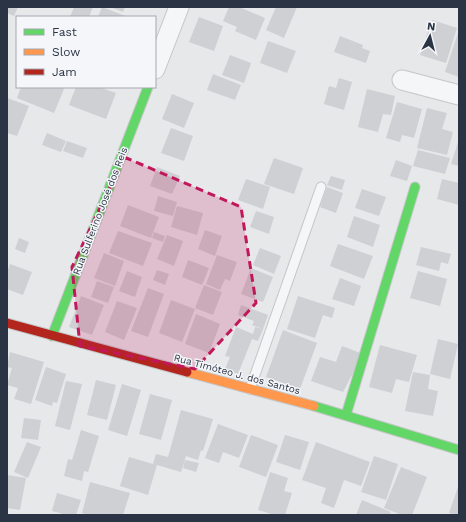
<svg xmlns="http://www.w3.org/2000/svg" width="466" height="522" font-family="'Work Sans',sans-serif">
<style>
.building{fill:#ced0d3}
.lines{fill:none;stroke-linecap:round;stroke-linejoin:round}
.lane-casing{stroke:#c4c6c8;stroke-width:11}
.street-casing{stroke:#c4c6c8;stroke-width:21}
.fast-casing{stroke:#c4c6c8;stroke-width:11}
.slow-casing{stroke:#c4c6c8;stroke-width:11}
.jam-casing{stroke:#c4c6c8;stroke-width:11}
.lane{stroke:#f5f6f7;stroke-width:9}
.street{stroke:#f5f6f7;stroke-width:19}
.fast{stroke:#63d668;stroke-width:9}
.slow{stroke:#ff974d;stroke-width:9}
.jam{stroke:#b3261e;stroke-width:9}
.marked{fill:#c2185b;fill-opacity:0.2;stroke:#c2185b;stroke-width:3;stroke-dasharray:8 5;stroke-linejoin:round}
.labels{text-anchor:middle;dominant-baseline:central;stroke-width:3;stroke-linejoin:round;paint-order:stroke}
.street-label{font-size:10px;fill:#2b3445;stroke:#f4f6f9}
</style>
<rect width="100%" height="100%" fill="#e6e8ea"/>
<!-- building -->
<path class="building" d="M7 7H18L14 16 7 13Z
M74 7H93L89 17H70Z
M102 7 128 17H98Z
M110 7H125L123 12Z
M229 7H239L265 18 256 40 235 31 237 27 223 21Z
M276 7H297L284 38 266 30Z
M199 17 223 26 214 51 189 42Z
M432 20 457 28 446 63 420 55Z
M459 30V77L445 72Z
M340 36 363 45 362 48 370 51 366 63 334 52Z
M268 41 296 51 287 73 260 63Z
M230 55 251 63 244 83 222 75Z
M213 74 241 85 235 100 207 90Z
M339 78 352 82 344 110 324 104 329 86 336 88Z
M21 87H60L64 89 54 113 17 98Z
M76 87H99L116 93 106 119 69 105Z
M367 89 395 96 391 115 383 114 378 132 358 127Z
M172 94 194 103 184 128 162 119Z
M7 98 29 106 17 136 7 133Z
M397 102 422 109 414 138 402 135 400 142 386 138Z
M427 108 447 113 442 129 453 132 447 155 417 148Z
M171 128 193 136 184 161 161 153Z
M47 133 66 141 61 152 42 145Z
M459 139V166L451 164Z
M67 141 87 148 83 158 63 151Z
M418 150 450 158 445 174 413 166Z
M274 158 303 168 294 194 264 184Z
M396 160 412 166 407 181 390 176Z
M157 167 180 176 172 194 150 186Z
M331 176 345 180 342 190 327 185Z
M246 179 270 187 263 209 238 200Z
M442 179 459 183V205L437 199Z
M327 187 343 193 336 213 320 207Z
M362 189 386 197 379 216 355 208Z
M158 196 177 202 173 216 154 211Z
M128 205 159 217 151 238 120 226Z
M177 206 203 213 197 235 171 227Z
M256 211 274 217 269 234 250 227Z
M354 216 380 225 373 247 347 237Z
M205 230 222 236 215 256 198 249Z
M118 231 152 243 143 266 109 253Z
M154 232 165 236 163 242 152 238Z
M167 235 183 241 174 266 157 259Z
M19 238 29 242 25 253 15 249Z
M338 244 373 256 364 279 330 266Z
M421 247 451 254 448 264 441 262 439 271 416 265Z
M260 248 281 256 274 274 253 265Z
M104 253 124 261 115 286 94 278Z
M217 255 237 262 230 281 225 279 220 290 206 284Z
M188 260 209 268 202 285 182 277Z
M10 264 32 272 23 295 7 289V273Z
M251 268 273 277 263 302 241 294Z
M157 270 169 274 165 285 153 280Z
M127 271 142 277 135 297 119 291Z
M418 271 447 279 440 306 410 298Z
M340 278 361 286 354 306 332 299Z
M97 281 114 287 108 303 91 297Z
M204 285 222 292 213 315 195 308Z
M148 288 164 294 148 337 131 331Z
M81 296 104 305 92 335 69 327Z
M298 296 335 308 332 318 323 315 315 338 287 329Z
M171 300 195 309 182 342 159 333Z
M117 301 137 308 124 340 105 332Z
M241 305 268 315 263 329 252 325 254 321 238 315Z
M196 314 220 324 209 353 185 344Z
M236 327 253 334 255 327 263 329 258 341 252 339 238 374 225 369 230 357 225 356Z
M283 330 317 343 300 389 266 377Z
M438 339 458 344 450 379 430 374Z
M380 345 417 355 409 382 396 379 392 393 369 387Z
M342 346 363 354 343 392 311 381 320 357 336 362Z
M10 352 44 362 31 404 14 399 18 388 7 385 12 368 7 367Z
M46 367 66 374 57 403 53 402 52 406 35 400Z
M413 372 430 375 428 389 438 391 433 416 405 411Z
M96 380 116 385 107 420 87 415Z
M66 381 82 384 70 430 55 426Z
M122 384 141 390 127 436 108 430Z
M150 394 172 400 161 440 139 434Z
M181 410 213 419 203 451 201 450 198 460 186 456 181 472 157 465 148 495 120 486 129 457 153 464 156 454 168 457Z
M24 418 41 420 38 440 21 438Z
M218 424 248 435 239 458 223 452 219 463 205 458Z
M81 430 99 436 88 472 84 471 82 481 64 476 68 459 72 460Z
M251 435 278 445 266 477 239 467Z
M285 435 309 442 300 470 276 462Z
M27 442 41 447 28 478 14 472Z
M316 442 370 462 361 486 344 480 334 508 321 503 326 488 302 480Z
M374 456 398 464 386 500 361 492Z
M185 460 199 463 196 472 183 468Z
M401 467 427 477 412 515H402L384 508Z
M270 472 288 478 284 491 292 493 285 515H275L258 510Z
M7 475 26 478 20 510 7 508Z
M90 482 130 493 123 515H89L82 513Z
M459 484V515H456L449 513Z
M57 493 81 500 76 515H67L52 511Z
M362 500 391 512 389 515H356Z"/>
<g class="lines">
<!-- lane casing -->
<g class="lane-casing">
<path id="lane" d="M250 389 321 187"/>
</g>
<!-- street casing -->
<g class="street-casing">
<path id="street" d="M155 69 179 7
M402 80 459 95"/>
</g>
<!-- fast casing -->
<g class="fast-casing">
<path id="fast" d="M52 336 148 87
M314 406 459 450
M346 415 415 187"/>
</g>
<!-- slow casing -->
<g class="slow-casing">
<path id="slow" d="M187 372 314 406"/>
</g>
<!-- jam casing -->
<g class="jam-casing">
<path id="jam" d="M7 323 187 372"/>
</g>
<!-- lane -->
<use href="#lane" class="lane"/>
<!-- street -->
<use href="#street" class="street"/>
<!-- fast -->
<use href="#fast" class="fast"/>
<!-- slow -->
<use href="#slow" class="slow"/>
<!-- jam -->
<use href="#jam" class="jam"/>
</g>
<!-- marked area -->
<path class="marked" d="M124 157 241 207 256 303 195 369 80 346 72 267Z"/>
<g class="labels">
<!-- street labels -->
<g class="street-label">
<text transform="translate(100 211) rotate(-69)">Rua Sulferino José dos Reis</text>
<text transform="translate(237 374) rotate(15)">Rua Timóteo J. dos Santos</text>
</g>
</g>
<!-- border -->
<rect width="466" height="522" fill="none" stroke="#2b3445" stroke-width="16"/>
<!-- legend -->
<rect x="16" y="16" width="140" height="72" fill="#f4f6f9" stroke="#a4a8b1"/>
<rect x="24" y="29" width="20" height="6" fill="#63d668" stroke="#a4a8b1"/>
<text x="52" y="36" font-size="12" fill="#2b3445">Fast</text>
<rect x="24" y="49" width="20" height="6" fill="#ff974d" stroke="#a4a8b1"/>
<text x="52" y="56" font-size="12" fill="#2b3445">Slow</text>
<rect x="24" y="69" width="20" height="6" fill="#b3261e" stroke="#a4a8b1"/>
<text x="52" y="76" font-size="12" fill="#2b3445">Jam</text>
<!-- north arrow -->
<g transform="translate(430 36) rotate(7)" stroke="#f4f6f9" stroke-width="3" paint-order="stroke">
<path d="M0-3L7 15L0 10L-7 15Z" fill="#2b3445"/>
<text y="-6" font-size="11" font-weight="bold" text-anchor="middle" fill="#2b3445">N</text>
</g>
</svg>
